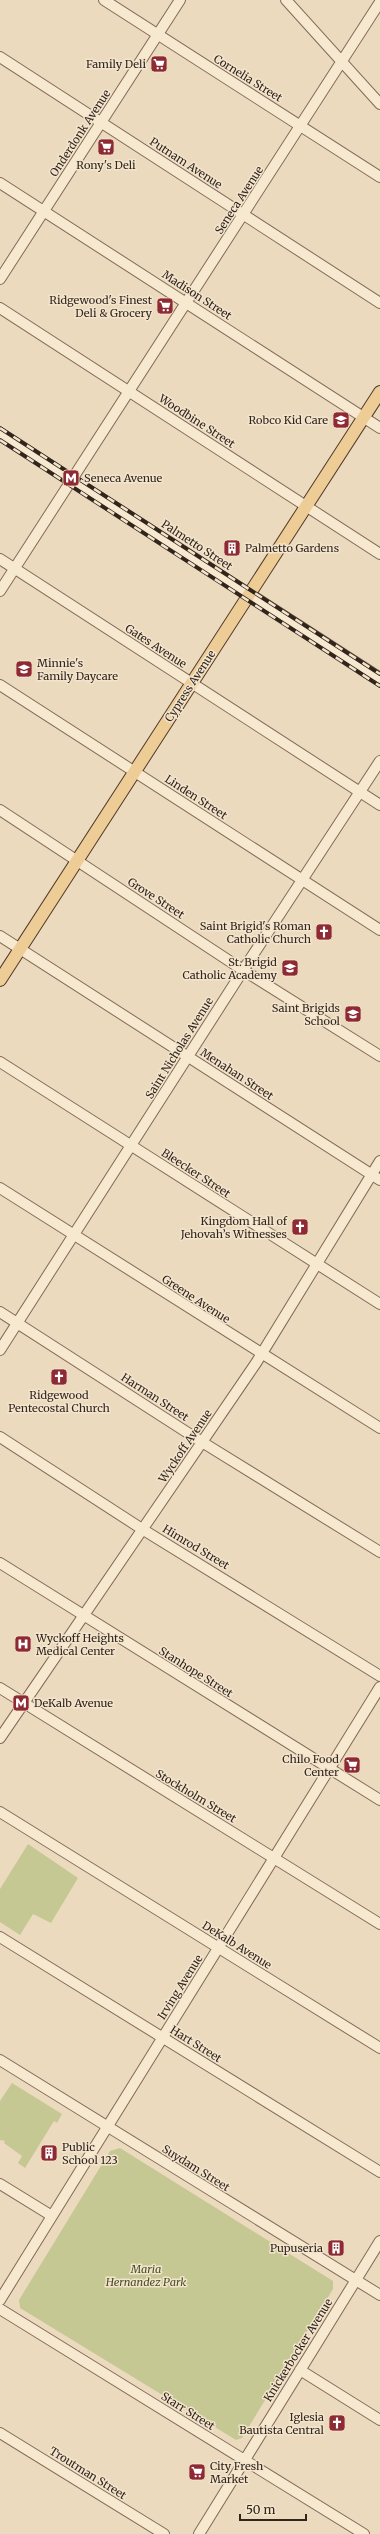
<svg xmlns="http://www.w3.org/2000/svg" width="380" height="2534" font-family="Merriweather,serif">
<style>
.green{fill:#c6c893}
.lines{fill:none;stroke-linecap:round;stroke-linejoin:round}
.minor-casing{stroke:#826b58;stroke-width:12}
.major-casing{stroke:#503a2c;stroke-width:14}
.minor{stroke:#f7e8d0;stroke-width:10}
.major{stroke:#eecc96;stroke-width:12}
.rail-casing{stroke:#32251c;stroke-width:4}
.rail{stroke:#f3e5cd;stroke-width:2.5;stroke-dasharray:8;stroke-linecap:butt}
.labels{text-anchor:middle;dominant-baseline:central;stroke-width:3;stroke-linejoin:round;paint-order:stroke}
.poi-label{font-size:11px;fill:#32251c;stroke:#f3e5cd;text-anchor:end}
.street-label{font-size:11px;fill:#32251c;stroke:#f3e5cd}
.park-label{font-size:11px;font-style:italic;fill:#464e23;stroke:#f3e5cd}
</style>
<rect width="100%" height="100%" fill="#ebdabe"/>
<!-- green -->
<path class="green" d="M28 1844 78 1878 51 1923 33 1914 20 1935 0 1922V1889Z
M12 2083 62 2114 57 2123 54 2121 25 2168 18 2163 22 2156 4 2143 5 2141 0 2140V2101Z
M120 2148 333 2281V2289L242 2438 236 2440 20 2308 19 2300 110 2151Z"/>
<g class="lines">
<!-- minor casing -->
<g class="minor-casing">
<path id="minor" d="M104 0 380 177
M286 0 380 104
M0 57 380 303
M0 183 380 428
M0 279 180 0
M0 308 380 554
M0 433 380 678
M0 559 380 805
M0 591 380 2
M0 685 380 930
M0 810 243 970 380 1056
M0 936 380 1180
M0 1062 380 1304
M0 1188 380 1428
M0 1312 202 1442 380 1552
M0 1350 249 961 380 761
M0 1437 142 1529 380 1676
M0 1563 380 1800
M0 1688 380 1924
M0 1738 256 1363 380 1161
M0 1812 380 2048
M0 1937 380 2172
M0 2060 380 2295
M0 2184 52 2216
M0 2300 380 1687
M0 2309 364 2534
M300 2370 380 2420
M0 2433 164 2534
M199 2534 380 2241"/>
</g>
<!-- major casing -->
<g class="major-casing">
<path id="major" d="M0 980 380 392"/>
</g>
<!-- minor -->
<use href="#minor" class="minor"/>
<!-- major -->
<use href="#major" class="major"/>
<!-- rail casing -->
<g class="rail-casing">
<path id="rail" d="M0 428 380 674
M0 440 380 686"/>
</g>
<!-- rail -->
<use href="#rail" class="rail"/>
</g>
<!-- icons -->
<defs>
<g id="supermarket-square" transform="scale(0.9)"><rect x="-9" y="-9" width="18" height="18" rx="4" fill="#8e2a33" stroke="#f3e5cd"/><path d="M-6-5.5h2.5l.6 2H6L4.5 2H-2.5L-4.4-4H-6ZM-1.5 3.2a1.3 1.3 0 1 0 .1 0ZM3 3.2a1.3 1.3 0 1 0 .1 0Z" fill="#fff"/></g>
<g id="school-square" transform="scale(0.9)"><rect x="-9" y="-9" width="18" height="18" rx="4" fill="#8e2a33" stroke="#f3e5cd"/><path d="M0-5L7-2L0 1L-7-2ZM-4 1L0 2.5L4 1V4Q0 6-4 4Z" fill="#fff"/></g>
<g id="metro-square" transform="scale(0.9)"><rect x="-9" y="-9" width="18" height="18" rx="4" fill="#8e2a33" stroke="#f3e5cd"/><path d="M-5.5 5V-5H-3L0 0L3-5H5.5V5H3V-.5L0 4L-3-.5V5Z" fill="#fff"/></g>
<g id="building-square" transform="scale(0.9)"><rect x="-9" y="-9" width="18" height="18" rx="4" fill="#8e2a33" stroke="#f3e5cd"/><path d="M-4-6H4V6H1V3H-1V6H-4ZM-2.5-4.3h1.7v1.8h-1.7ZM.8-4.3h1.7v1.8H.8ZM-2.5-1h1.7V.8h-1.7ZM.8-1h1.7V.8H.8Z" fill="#fff"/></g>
<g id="church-square" transform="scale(0.9)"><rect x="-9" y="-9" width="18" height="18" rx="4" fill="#8e2a33" stroke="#f3e5cd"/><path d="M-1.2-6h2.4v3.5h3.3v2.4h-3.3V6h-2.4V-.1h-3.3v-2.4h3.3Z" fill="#fff"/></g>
<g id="hospital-square" transform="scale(0.9)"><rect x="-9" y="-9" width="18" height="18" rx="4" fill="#8e2a33" stroke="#f3e5cd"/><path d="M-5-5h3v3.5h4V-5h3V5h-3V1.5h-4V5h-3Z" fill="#fff"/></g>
</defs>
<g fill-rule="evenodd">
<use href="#supermarket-square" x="159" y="64"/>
<use href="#supermarket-square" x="106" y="147"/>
<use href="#supermarket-square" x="165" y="306"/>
<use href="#school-square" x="341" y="420"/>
<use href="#metro-square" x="71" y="478"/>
<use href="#building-square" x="232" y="548"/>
<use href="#school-square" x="24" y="669"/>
<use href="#church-square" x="324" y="932"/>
<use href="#school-square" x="290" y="968"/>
<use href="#school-square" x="353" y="1014"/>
<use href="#church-square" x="300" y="1227"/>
<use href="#church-square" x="59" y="1377"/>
<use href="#hospital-square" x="23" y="1644"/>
<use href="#metro-square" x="21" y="1703"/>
<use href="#supermarket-square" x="352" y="1765"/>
<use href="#building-square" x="49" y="2153"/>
<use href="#building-square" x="336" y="2248"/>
<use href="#church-square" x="337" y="2423"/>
<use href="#supermarket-square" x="197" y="2472"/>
</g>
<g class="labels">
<!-- poi labels -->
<g class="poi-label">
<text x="146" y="64">Family Deli</text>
<text x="106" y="165" text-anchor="middle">Rony's Deli</text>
<text x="152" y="300">Ridgewood's Finest<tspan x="152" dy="13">Deli &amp; Grocery</tspan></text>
<text x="328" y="420">Robco Kid Care</text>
<text x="84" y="478" text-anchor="start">Seneca Avenue</text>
<text x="245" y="548" text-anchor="start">Palmetto Gardens</text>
<text x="37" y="663" text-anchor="start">Minnie's<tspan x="37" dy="13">Family Daycare</tspan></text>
<text x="311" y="926">Saint Brigid's Roman<tspan x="311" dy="13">Catholic Church</tspan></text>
<text x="277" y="962">St. Brigid<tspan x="277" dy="13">Catholic Academy</tspan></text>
<text x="340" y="1008">Saint Brigids<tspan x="340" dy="13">School</tspan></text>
<text x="287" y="1221">Kingdom Hall of<tspan x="287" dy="13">Jehovah’s Witnesses</tspan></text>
<text x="59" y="1395" text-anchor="middle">Ridgewood<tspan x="59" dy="13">Pentecostal Church</tspan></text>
<text x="36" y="1638" text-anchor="start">Wyckoff Heights<tspan x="36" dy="13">Medical Center</tspan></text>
<text x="34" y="1703" text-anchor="start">DeKalb Avenue</text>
<text x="339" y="1759">Chilo Food<tspan x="339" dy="13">Center</tspan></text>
<text x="62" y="2147" text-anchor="start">Public<tspan x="62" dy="13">School 123</tspan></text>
<text x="323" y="2248">Pupuseria</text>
<text x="324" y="2417">Iglesia<tspan x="324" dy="13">Bautista Central</tspan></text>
<text x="210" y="2466" text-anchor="start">City Fresh<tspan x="210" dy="13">Market</tspan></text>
</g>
<!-- street labels -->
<g class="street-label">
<text transform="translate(248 78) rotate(32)">Cornelia Street</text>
<text transform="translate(80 133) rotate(-57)">Onderdonk Avenue</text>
<text transform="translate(186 163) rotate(33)">Putnam Avenue</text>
<text transform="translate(239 200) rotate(-57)">Seneca Avenue</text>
<text transform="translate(197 295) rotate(33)">Madison Street</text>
<text transform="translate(197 421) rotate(33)">Woodbine Street</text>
<text transform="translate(197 545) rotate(33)">Palmetto Street</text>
<text transform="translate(156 646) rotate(33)">Gates Avenue</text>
<text transform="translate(190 686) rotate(-57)">Cypress Avenue</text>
<text transform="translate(196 797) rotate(33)">Linden Street</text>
<text transform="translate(156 898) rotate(33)">Grove Street</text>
<text transform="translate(179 1048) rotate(-58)">Saint Nicholas Avenue</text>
<text transform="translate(237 1074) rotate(33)">Menahan Street</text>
<text transform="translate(196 1173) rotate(33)">Bleecker Street</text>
<text transform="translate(196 1299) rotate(33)">Greene Avenue</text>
<text transform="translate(155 1397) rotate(33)">Harman Street</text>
<text transform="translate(185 1446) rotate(-56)">Wyckoff Avenue</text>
<text transform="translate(196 1547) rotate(31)">Himrod Street</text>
<text transform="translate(196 1672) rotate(32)">Stanhope Street</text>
<text transform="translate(196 1796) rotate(31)">Stockholm Street</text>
<text transform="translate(237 1945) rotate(32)">DeKalb Avenue</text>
<text transform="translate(180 1987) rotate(-58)">Irving Avenue</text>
<text transform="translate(196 2044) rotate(32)">Hart Street</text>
<text transform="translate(196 2168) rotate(32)">Suydam Street</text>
<text transform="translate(298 2350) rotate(-58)">Knickerbocker Avenue</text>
<text transform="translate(188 2411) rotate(32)">Starr Street</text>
<text transform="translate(88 2473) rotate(32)">Troutman Street</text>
</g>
<!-- park labels -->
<g class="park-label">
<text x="146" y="2269">Maria<tspan x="146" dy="13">Hernandez Park</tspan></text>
</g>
</g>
<!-- scale -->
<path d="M240 2514v6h66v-6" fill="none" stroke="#32251c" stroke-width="2"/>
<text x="246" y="2514" font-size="12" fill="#32251c" stroke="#f3e5cd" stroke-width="3" paint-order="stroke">50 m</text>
</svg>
